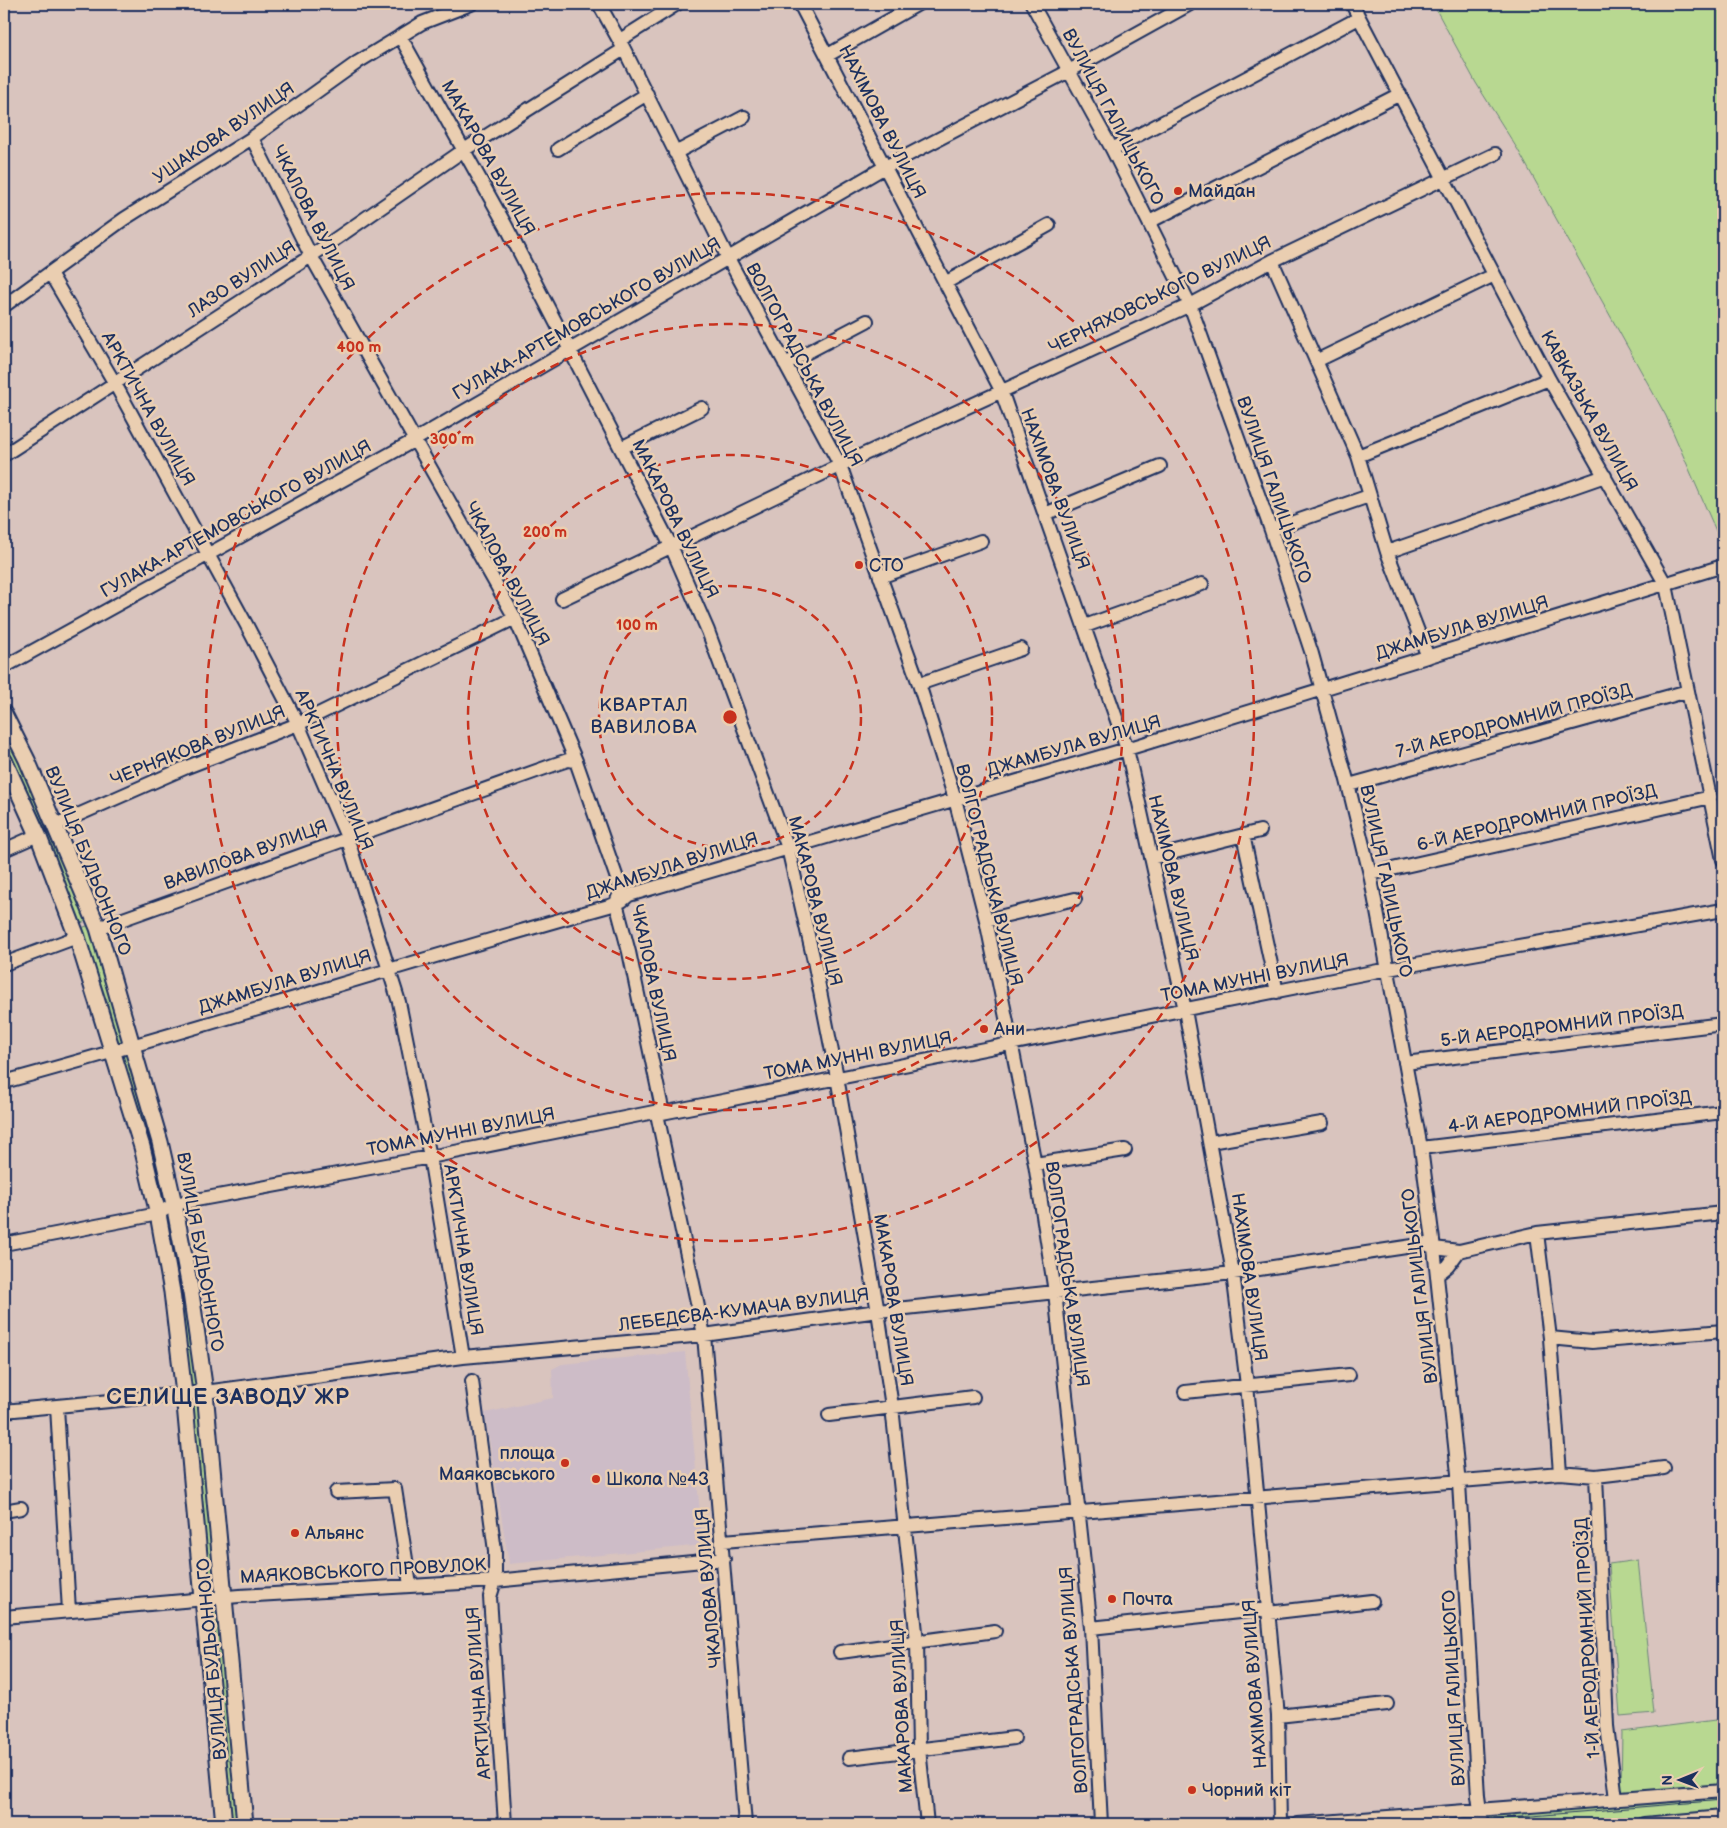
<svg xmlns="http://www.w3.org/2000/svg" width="1727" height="1828" font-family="'Balsamiq Sans',sans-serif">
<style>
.built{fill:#cdbcc7}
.green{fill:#b8d891;stroke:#6a8478}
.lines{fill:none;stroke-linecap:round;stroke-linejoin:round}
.minor-casing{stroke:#1b2f5e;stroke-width:16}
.major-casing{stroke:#1b2f5e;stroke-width:19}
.minor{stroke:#eaceb1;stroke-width:12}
.major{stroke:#eaceb1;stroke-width:15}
.tram{stroke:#1b2f5e;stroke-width:1}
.ring{fill:none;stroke:#c8321e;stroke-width:2.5;stroke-dasharray:9 6}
.poi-dot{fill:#c8321e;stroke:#eaceb1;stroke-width:2}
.labels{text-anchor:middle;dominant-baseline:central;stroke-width:5;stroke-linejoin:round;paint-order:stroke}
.street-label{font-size:18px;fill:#1b2f5e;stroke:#eaceb1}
.poi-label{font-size:18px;fill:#1b2f5e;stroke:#eaceb1;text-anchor:start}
.neighbourhood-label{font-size:19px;letter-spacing:1px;fill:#1b2f5e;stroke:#eaceb1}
.district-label{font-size:22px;font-weight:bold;letter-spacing:1px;fill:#1b2f5e;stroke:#eaceb1}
.centre{fill:#c8321e;stroke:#eaceb1;stroke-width:2.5}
.ring-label{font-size:15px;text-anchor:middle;font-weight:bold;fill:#c8321e;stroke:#eaceb1;stroke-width:5;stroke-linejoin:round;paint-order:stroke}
</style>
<rect width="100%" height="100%" fill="#d9c4be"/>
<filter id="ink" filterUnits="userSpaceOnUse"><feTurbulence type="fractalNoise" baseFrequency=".02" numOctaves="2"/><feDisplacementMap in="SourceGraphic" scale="10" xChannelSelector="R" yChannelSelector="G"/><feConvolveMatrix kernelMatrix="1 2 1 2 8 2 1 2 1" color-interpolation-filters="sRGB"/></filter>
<g filter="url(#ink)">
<!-- built -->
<path class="built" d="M685 1352 703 1545 509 1564 485 1413 553 1398 552 1369 562 1364Z"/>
<!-- green -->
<path class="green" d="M1433 4H1723V540L1716 531 1666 416 1518 150 1476 83Z
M4 725 88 920 79 924 4 745Z
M90 925 128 1044 120 1046 107 1001 81 928Z
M131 1050 169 1203 161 1207 148 1146 122 1053Z
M170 1211 184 1283 197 1387 190 1386 163 1217Z
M195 1400H199L217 1583 210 1584 208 1579 192 1404Z
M1638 1560 1654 1713 1620 1716 1609 1564Z
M217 1611H220L239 1824H230L213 1615Z
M1723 1719V1785L1621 1792 1622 1732Z
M1723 1796V1812L1570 1824H1488V1815Z
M1471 1816 1476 1824H1366Z"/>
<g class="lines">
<!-- minor casing -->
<g class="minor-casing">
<path id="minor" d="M599 4 624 49 728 258 840 465 919 684 955 799 986 920 1010 1037 1035 1164 1055 1292 1091 1628 1101 1824
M800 4 1001 390 1127 749 1185 1010 1233 1273 1247 1385 1278 1716 1280 1824
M1032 4 1112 149 1190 305 1271 530 1312 654 1347 780 1370 874 1421 1148 1434 1248 1459 1483 1478 1796 1482 1824
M1352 4 1549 379 1666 585 1723 860
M400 36 506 226 671 546 708 631 788 848 814 961 837 1077 879 1318 892 1407 917 1641 919 1749 927 1824
M620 40 677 4
M828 55 918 4
M252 138 311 256 515 618 576 761 621 890 616 903 629 952 663 1113
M558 149 647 94
M1112 149 1359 18
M675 153 744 117
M1149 222 1400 94
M1272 261 1358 456 1387 552 1428 657
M50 273 114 382 246 624 298 724 347 837 399 1002 430 1157 463 1357
M945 283 1049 225
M4 306 124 219 252 138 358 62 422 23 471 4
M1316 361 1494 275
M785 364 867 321
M621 448 702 408
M4 455 311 256 464 150 624 49
M1358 456 1549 379
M1045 514 1160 466
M1271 530 1369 496
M1387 552 1605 476
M880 577 981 541
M562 599 847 462 1190 305 1272 261 1495 154
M1085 626 1202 584
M4 667 406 445 885 167 1069 71 1190 4
M919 684 1021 649
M1349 785 1688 691
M55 825 187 767 298 724 515 618
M1243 835 1277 992
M4 850 38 835
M1151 858 1260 831
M1370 874 1711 797
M986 920 1075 899
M98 928 556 764 568 760 576 761
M4 964 77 937
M1405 1063 1723 1024
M4 1082C207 1027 407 962 609 906L622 901 629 895 1127 749 1723 566
M657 1114 704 1335 745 1824
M1210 1142 1322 1123
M1421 1148 1723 1112
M1035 1164 1125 1150
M1537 1233 1550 1338
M4 1244 158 1214 174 1204 430 1157 654 1112 657 1114 1388 969 1723 910
M1437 1275 1448 1266 1459 1251
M472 1381 495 1551V1581L490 1597 505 1824
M1185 1392 1349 1375
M57 1407 69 1611
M4 1411 205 1392 463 1357 704 1335 878 1311 1233 1273 1426 1244 1434 1248 1459 1251 1537 1233 1723 1213
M829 1415 973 1397
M1560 1473 1550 1338 1592 1342 1723 1331
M1596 1476 1607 1726 1616 1799
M336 1492 395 1489 410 1585
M4 1511 21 1508
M723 1541 1560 1473 1596 1476 1664 1468
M1268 1613 1372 1601
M4 1617 239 1596 495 1581 724 1559
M1091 1628 1267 1609
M840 1652 995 1631
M1278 1716 1387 1704
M849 1758 1014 1738
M1298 1824 1723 1791
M1644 1824 1723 1817"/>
</g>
<!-- major casing -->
<g class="major-casing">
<path id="major" d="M4 714 27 760 98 928 160 1142 174 1204 191 1293 205 1392 245 1824
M4 760 38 835 77 937 142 1147 158 1214 172 1292 184 1394 224 1824"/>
</g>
<!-- minor -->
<use href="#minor" class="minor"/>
<!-- major -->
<use href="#major" class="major"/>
<!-- tram -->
<path class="tram" d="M1437 1824 1723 1800"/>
</g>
</g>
<!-- distance rings -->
<g class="ring">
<circle cx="730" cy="717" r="131"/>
<circle cx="730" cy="717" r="262"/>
<circle cx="730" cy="717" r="393"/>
<circle cx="730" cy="717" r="524"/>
</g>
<!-- markers -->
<g class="poi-dot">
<circle cx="1178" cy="191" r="5"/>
<circle cx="859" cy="565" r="5"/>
<circle cx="984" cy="1029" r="5"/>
<circle cx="565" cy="1463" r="5"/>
<circle cx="596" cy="1479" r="5"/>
<circle cx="295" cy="1533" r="5"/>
<circle cx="1112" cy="1599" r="5"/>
<circle cx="1192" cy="1790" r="5"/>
</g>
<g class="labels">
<!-- street labels -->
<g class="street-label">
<text transform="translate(1113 117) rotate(62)">ВУЛИЦЯ ГАЛИЦЬКОГО</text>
<text transform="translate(882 122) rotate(63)">НАХІМОВА ВУЛИЦЯ</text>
<text transform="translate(224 133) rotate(-34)">УШАКОВА ВУЛИЦЯ</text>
<text transform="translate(488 158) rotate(61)">МАКАРОВА ВУЛИЦЯ</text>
<text transform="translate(313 218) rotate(63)">ЧКАЛОВА ВУЛИЦЯ</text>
<text transform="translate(242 279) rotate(-33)">ЛАЗО ВУЛИЦЯ</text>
<text transform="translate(1160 295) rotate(-26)">ЧЕРНЯХОВСЬКОГО ВУЛИЦЯ</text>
<text transform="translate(587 319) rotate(-30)">ГУЛАКА-АРТЕМОВСЬКОГО ВУЛИЦЯ</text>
<text transform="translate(804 365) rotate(62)">ВОЛГОГРАДСЬКА ВУЛИЦЯ</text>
<text transform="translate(148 409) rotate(61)">АРКТИЧНА ВУЛИЦЯ</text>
<text transform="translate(1589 411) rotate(61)">КАВКАЗЬКА ВУЛИЦЯ</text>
<text transform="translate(1055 489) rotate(70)">НАХІМОВА ВУЛИЦЯ</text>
<text transform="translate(1274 490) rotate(71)">ВУЛИЦЯ ГАЛИЦЬКОГО</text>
<text transform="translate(236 519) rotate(-29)">ГУЛАКА-АРТЕМОВСЬКОГО ВУЛИЦЯ</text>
<text transform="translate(675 519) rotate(64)">МАКАРОВА ВУЛИЦЯ</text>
<text transform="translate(507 574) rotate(62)">ЧКАЛОВА ВУЛИЦЯ</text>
<text transform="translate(1462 628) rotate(-17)">ДЖАМБУЛА ВУЛИЦЯ</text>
<text transform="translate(1514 721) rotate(-15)">7-Й АЕРОДРОМНИЙ ПРОЇЗД</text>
<text transform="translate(198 746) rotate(-22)">ЧЕРНЯКОВА ВУЛИЦЯ</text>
<text transform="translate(1074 746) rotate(-16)">ДЖАМБУЛА ВУЛИЦЯ</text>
<text transform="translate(334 770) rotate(67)">АРКТИЧНА ВУЛИЦЯ</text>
<text transform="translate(1537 818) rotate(-13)">6-Й АЕРОДРОМНИЙ ПРОЇЗД</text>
<text transform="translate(246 855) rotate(-20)">ВАВИЛОВА ВУЛИЦЯ</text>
<text transform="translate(88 861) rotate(68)">ВУЛИЦЯ БУДЬОННОГО</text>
<text transform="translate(672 866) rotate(-18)">ДЖАМБУЛА ВУЛИЦЯ</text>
<text transform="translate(989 875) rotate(76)">ВОЛГОГРАДСЬКА ВУЛИЦЯ</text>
<text transform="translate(1173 878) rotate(77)">НАХІМОВА ВУЛИЦЯ</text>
<text transform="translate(1386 881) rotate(78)">ВУЛИЦЯ ГАЛИЦЬКОГО</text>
<text transform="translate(815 901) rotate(76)">МАКАРОВА ВУЛИЦЯ</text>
<text transform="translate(1255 978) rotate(-11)">ТОМА МУННІ ВУЛИЦЯ</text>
<text transform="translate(285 982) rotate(-17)">ДЖАМБУЛА ВУЛИЦЯ</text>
<text transform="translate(653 983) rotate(78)">ЧКАЛОВА ВУЛИЦЯ</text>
<text transform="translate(1562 1026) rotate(-7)">5-Й АЕРОДРОМНИЙ ПРОЇЗД</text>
<text transform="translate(858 1056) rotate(-11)">ТОМА МУННІ ВУЛИЦЯ</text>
<text transform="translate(1570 1112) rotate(-7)">4-Й АЕРОДРОМНИЙ ПРОЇЗД</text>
<text transform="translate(461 1132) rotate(-11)">ТОМА МУННІ ВУЛИЦЯ</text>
<text transform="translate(463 1250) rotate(81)">АРКТИЧНА ВУЛИЦЯ</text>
<text transform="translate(200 1252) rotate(80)">ВУЛИЦЯ БУДЬОННОГО</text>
<text transform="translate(1067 1274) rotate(82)">ВОЛГОГРАДСЬКА ВУЛИЦЯ</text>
<text transform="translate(1249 1277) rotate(82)">НАХІМОВА ВУЛИЦЯ</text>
<text transform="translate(1420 1286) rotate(-97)">ВУЛИЦЯ ГАЛИЦЬКОГО</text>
<text transform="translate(893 1300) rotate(81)">МАКАРОВА ВУЛИЦЯ</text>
<text transform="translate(744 1310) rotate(-7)">ЛЕБЕДЄВА-КУМАЧА ВУЛИЦЯ</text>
<text transform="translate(363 1571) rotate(-3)">МАЯКОВСЬКОГО ПРОВУЛОК</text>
<text transform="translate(709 1588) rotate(-95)">ЧКАЛОВА ВУЛИЦЯ</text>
<text transform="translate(1588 1638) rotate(-93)">1-Й АЕРОДРОМНИЙ ПРОЇЗД</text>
<text transform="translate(212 1659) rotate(-95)">ВУЛИЦЯ БУДЬОННОГО</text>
<text transform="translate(1074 1680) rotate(-94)">ВОЛГОГРАДСЬКА ВУЛИЦЯ</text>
<text transform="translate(1255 1684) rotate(-94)">НАХІМОВА ВУЛИЦЯ</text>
<text transform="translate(1454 1688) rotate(-93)">ВУЛИЦЯ ГАЛИЦЬКОГО</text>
<text transform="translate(479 1693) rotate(-94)">АРКТИЧНА ВУЛИЦЯ</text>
<text transform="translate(902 1706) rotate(-93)">МАКАРОВА ВУЛИЦЯ</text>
</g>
<!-- poi labels -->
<g class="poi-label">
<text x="1188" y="191">Майдан</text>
<text x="869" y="565">СТО</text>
<text x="994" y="1029">Ани</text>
<text x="555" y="1453" text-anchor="end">площа<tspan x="555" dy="21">Маяковського</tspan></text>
<text x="606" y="1479">Школа №43</text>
<text x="305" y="1533">Альянс</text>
<text x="1122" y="1599">Почта</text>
<text x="1202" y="1790">Чорний кіт</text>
</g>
<!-- neighbourhood labels -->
<g class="neighbourhood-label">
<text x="644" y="705">КВАРТАЛ<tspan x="644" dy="22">ВАВИЛОВА</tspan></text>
</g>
<!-- district labels -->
<g class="district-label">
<text x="228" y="1397">СЕЛИЩЕ ЗАВОДУ ЖР</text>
</g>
</g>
<circle cx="730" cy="717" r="8" class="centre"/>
<g class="ring-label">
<text x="359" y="352">400 m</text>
<text x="452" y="444">300 m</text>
<text x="545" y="537">200 m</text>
<text x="637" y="630">100 m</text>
</g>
<!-- margin -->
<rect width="1727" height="1828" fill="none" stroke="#eaceb1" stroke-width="20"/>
<rect x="10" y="10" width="1707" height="1808" fill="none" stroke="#1b2f5e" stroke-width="2" filter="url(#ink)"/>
<!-- north arrow -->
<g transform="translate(1680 1780) rotate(269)" stroke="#eaceb1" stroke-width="4" paint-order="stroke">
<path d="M0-4L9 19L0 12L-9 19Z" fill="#1b2f5e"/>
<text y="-8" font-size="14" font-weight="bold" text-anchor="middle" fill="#1b2f5e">N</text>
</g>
</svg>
